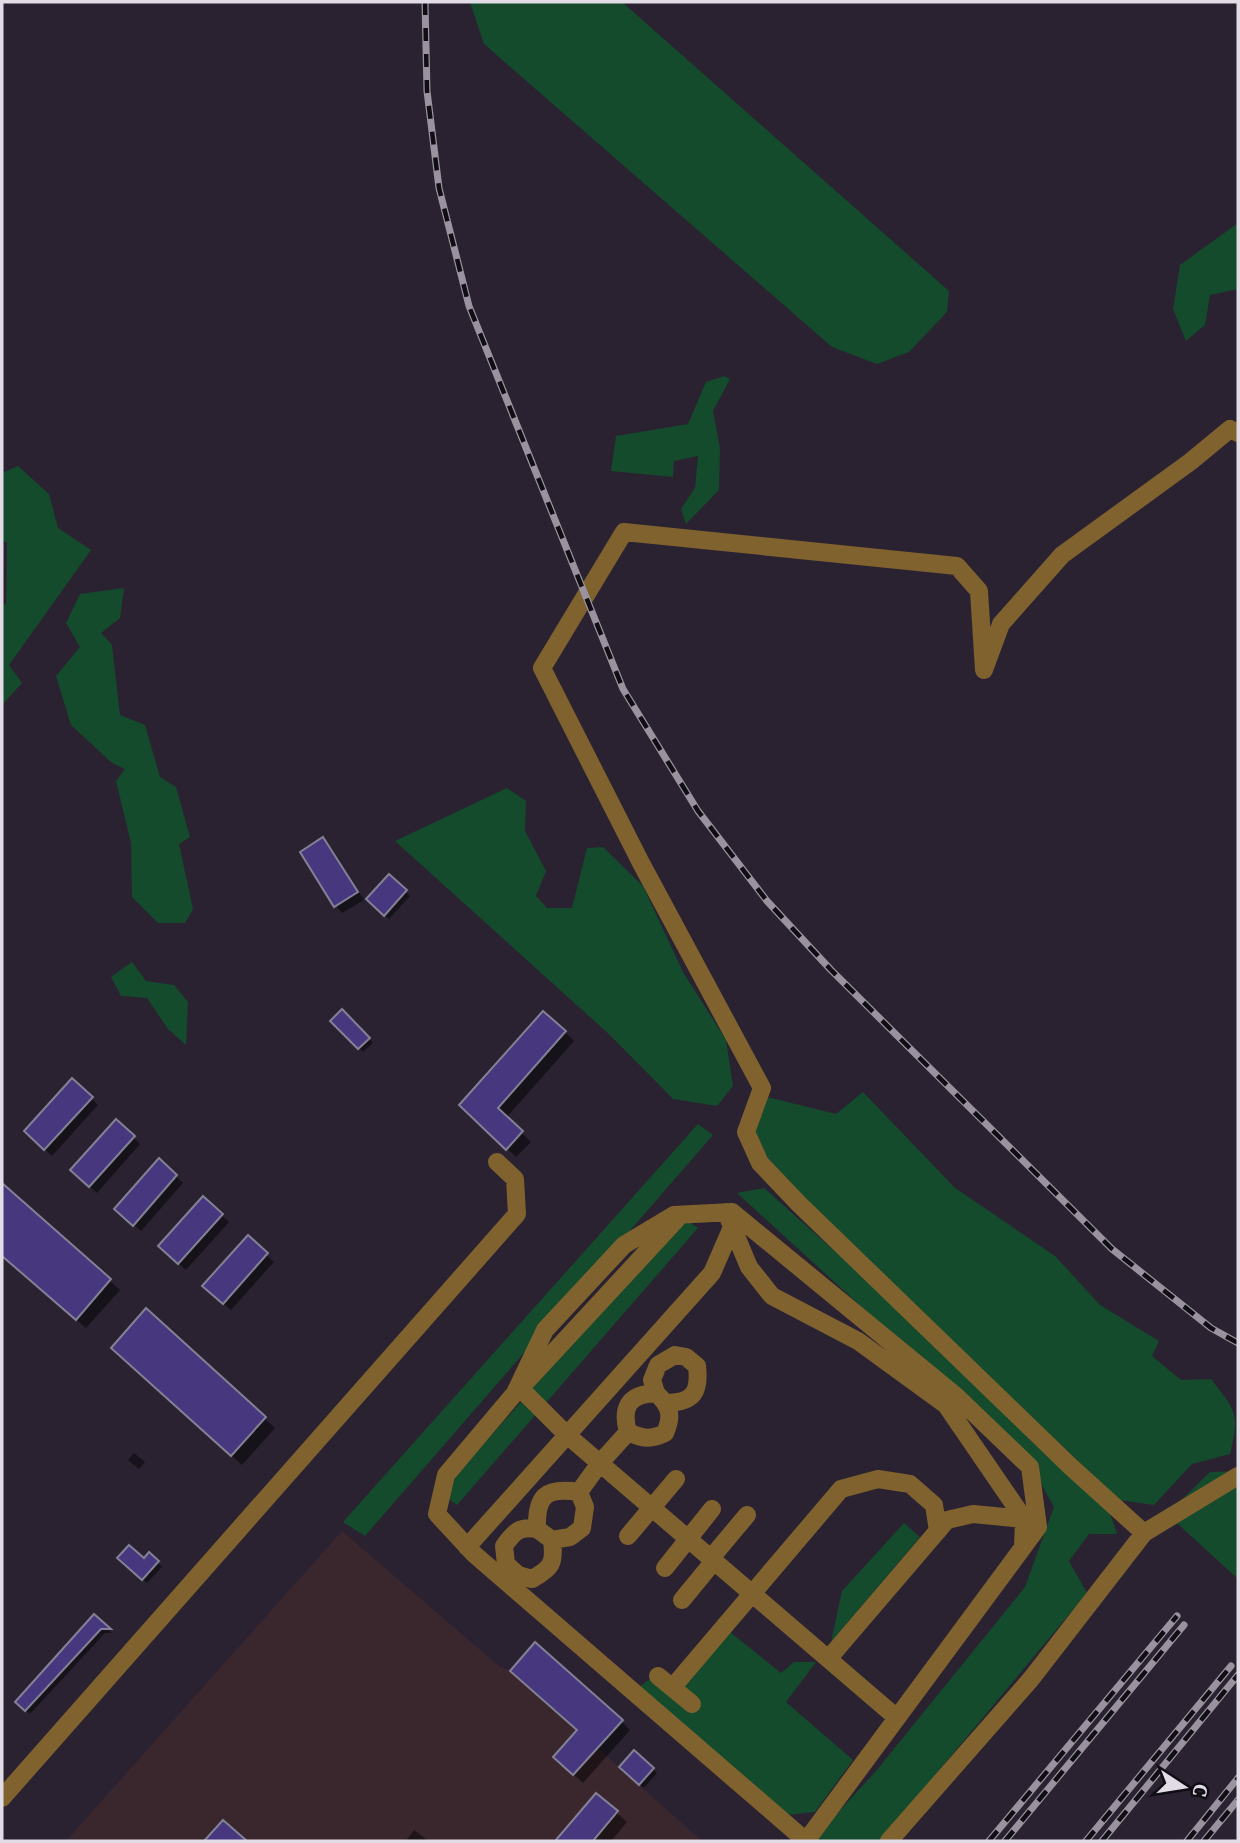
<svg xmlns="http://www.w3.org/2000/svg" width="1240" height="1843" font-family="'PT Serif',serif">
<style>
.industrial{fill:#3a272e}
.green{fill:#134b2c}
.shadow{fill:#0007}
.building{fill:#46377e;stroke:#838195;stroke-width:2}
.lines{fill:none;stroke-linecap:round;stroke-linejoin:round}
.minor{stroke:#7f622e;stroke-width:18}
.rail-casing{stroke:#9a939f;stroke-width:7}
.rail{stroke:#110d14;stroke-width:4.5;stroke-dasharray:13;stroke-linecap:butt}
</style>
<rect width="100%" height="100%" fill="#2a2231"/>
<!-- industrial -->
<path class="industrial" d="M342 1531 500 1667 510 1670 702 1841H66Z"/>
<!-- green -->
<path class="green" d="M470 2H622L949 291 947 312 909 352 877 364 832 347 484 44Z
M1238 223V289L1210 295 1205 325 1186 341 1173 309 1180 265Z
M724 376 730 379 713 411 720 448 719 490 686 524 681 509 695 488 698 456 674 461 673 477 611 471 616 436 688 424 706 382Z
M18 466 49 494 58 528 91 550 9 665 22 683 2 705V605L6 604 7 543 2 540V473Z
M124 588 120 618 101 633 112 645 120 715 145 725 160 777 176 787 190 837 179 844 193 909 185 923H158L132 897 131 843 116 781 125 769 112 763 71 725 56 676 80 647 66 623 80 594Z
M507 788 526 801 525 831 546 871 536 896 547 908H572L587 848 603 847 643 886 683 972 726 1040 733 1086 717 1106 673 1099 611 1036 395 841Z
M132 962 146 981 174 985 188 1002 186 1045 168 1029 147 998 121 996 111 977Z
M863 1092 955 1188 1055 1256 1100 1305 1159 1341 1152 1356 1181 1380 1211 1379C1236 1411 1240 1413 1230 1454L1192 1464 1154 1505 1119 1500 865 1259 753 1146 750 1112 763 1096 836 1114Z
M698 1124 713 1135 365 1536 343 1522Z
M764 1188 885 1296 1107 1505 1117 1534H1089L1069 1561 1087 1593 880 1841H812L876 1771 1025 1587 1054 1507 1027 1458 737 1193Z
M682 1218 698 1228 457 1505 441 1493Z
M1238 1471V1579L1167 1514 1210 1472Z
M904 1523 920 1537 831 1642 842 1591Z
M730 1632 781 1673 794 1662H816L786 1702 853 1760 815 1812 787 1815 638 1688 653 1676 682 1686Z"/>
<!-- shadow -->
<path class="shadow" d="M323 840 330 846 364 900 342 913 336 906 302 853Z
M389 876 410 896 389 919 368 899Z
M342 1012 373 1043 363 1052 333 1021Z
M565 1032 574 1041 506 1118 531 1142 516 1157 462 1105Z
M91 1098 98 1105 52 1156 26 1131Z
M116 1121 140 1144 97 1193 79 1177Z
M159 1161 183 1183 141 1231 123 1216Z
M2 1185 120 1290 86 1328 2 1255Z
M203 1199 229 1222 186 1270 160 1246Z
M248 1238 274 1262 231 1310 211 1293Z
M146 1311 275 1428 242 1465 123 1357Z
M134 1453 145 1462 139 1469 128 1460Z
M149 1554 162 1567 147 1583 120 1558 144 1560Z
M94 1616 112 1633H105L30 1714 17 1702Z
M621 1721 630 1730 583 1783 564 1766Z
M634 1752 657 1773 644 1788 621 1767Z
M596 1795 627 1822 611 1841H558Z
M414 1830 429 1841H406Z"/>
<!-- building -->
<path class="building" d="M323 837 358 892 334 907 300 852Z
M389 874 407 890 384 916 366 899Z
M342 1009 370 1038 358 1049 330 1021Z
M543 1011 566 1031 498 1108 523 1131 506 1150 459 1105Z
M72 1078 93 1097 44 1150 24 1131Z
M116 1119 135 1136 89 1187 70 1170Z
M159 1158 177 1175 133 1226 114 1209Z
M2 1183 111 1279 76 1320 2 1256Z
M203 1196 223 1214 178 1264 158 1246Z
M248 1235 268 1253 223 1304 202 1286Z
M146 1308 266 1417 231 1456 111 1348Z
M129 1545 144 1558 149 1552 159 1561 142 1580 117 1558Z
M94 1614 111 1629H101L25 1711 15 1702Z
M535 1642 623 1720 573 1775 553 1757 577 1730 510 1671Z
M634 1750 654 1768 639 1785 619 1767Z
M596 1793 618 1811 593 1841H555Z
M223 1820 247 1841H204Z"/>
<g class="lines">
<!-- minor -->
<path class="minor" d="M726 1212 749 1267 772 1296 858 1341 946 1405 1024 1519 1023 1547
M732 1212 956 1396 1030 1467 1038 1527 806 1841 474 1554 437 1514 446 1475 515 1393 545 1330 624 1245 674 1215Z
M527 1381 677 1219
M520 1388 567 1435 897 1718
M656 1393 652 1380 658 1365 675 1355 686 1357 697 1366C700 1392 694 1402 667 1403
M579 1492C545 1487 536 1496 537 1529L552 1540 570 1537 582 1528 585 1507 579 1492 600 1463 628 1432C621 1407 629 1394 656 1393 670 1406 673 1415 665 1433 651 1440 643 1439 628 1432
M537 1529C519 1526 514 1532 504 1546L506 1564 518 1575 532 1579C552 1568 555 1563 552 1540
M1144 1533 1070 1466 799 1204 760 1163 746 1132 762 1088 641 863 542 668 624 532 957 566 979 591 984 670 1001 624 1062 555 1190 462 1230 429 1238 433
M628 1536 676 1479
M467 1547 712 1273 732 1227
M711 1558 747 1515
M665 1568 712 1509
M682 1600 714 1561
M829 1658 947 1520 973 1514 1024 1519
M658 1676 692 1704
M672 1688 841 1489 878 1479 910 1484 934 1505 938 1531
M2 1798 517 1214 515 1179 497 1162
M889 1841 1031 1679 1144 1533 1238 1476"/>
<!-- rail casing -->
<g class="rail-casing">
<path id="rail" d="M425 2 427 91 439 188 469 306 623 689 698 811 767 901 831 970 1112 1249 1211 1328 1238 1343
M989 1841 1177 1616
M1005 1841 1184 1625
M1086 1841 1231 1666
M1102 1841 1238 1675
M1187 1841 1238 1778
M1204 1841 1238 1800"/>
</g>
<!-- rail -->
<use href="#rail" class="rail"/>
</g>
<!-- border -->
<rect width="1240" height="1843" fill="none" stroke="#e2dce6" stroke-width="7"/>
<!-- north arrow -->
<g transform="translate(1184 1787) rotate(102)" stroke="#110d14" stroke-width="5" paint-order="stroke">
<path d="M0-5L12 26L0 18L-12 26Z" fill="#e2dce6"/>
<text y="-10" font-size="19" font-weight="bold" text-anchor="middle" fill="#e2dce6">С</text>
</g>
</svg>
